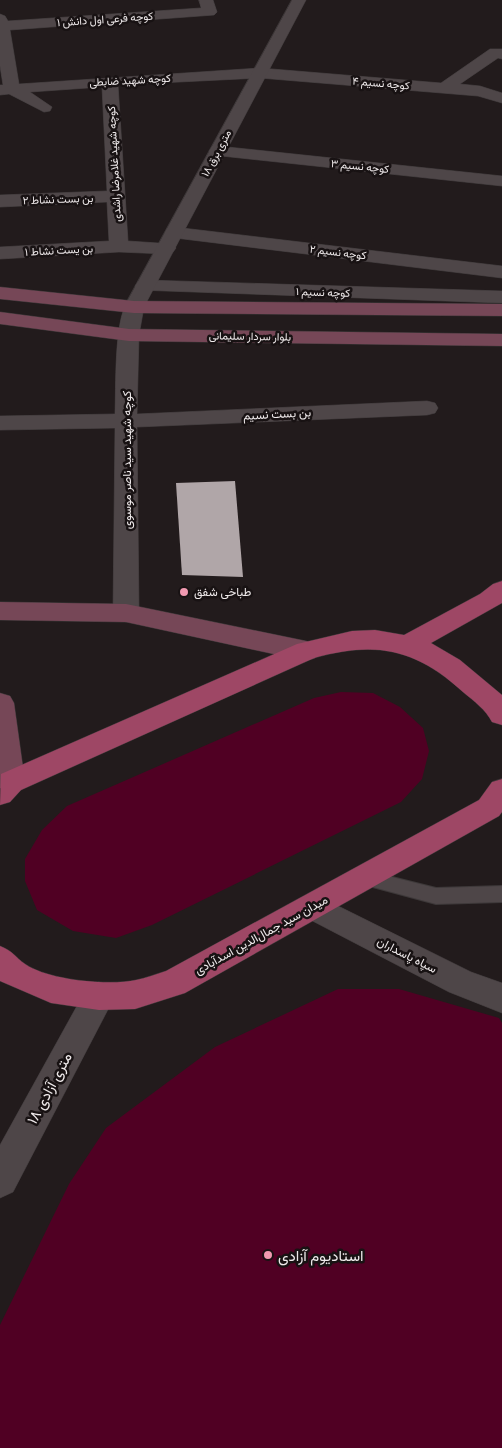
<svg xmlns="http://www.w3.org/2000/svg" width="502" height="1448" font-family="'Archivo Narrow',Vazirmatn,sans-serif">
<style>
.green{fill:#500023}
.building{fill:#b0a6a8}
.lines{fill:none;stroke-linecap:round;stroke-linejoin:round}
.service-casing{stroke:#3d3839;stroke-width:2}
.minor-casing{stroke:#3d3839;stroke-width:1}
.tertiary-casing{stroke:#3d3839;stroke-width:1}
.secondary-casing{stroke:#3d3839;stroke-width:1}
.primary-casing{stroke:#3d3839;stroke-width:1}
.service{fill:#4e4648;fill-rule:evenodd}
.minor{fill:#4e4648;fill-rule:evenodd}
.tertiary{fill:#4e4648;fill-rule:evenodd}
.secondary{fill:#764757;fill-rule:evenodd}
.primary{fill:#9e4765;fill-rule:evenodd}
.poi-dot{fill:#f19ab1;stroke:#181213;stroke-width:2}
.labels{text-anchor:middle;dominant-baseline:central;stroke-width:5;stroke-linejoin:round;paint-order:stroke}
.far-street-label{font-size:11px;fill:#efeaeb;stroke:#181213}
.street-label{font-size:12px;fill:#efeaeb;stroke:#181213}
.poi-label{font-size:12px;fill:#efeaeb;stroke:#181213;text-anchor:start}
.near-street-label{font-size:15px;fill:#efeaeb;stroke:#181213}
.near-poi-label{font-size:15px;fill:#efeaeb;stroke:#181213;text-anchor:start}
</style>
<rect width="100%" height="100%" fill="#221b1c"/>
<!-- green -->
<path class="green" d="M341 692 373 693 400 707 423 728 429 751 422 779 401 802 152 925 116 938 73 931 37 910 25 881V859L42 830 67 806 314 698Z
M338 989H399L499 1018 502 1023V1448H0V1325L69 1184 106 1128 215 1047Z"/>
<!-- building -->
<path class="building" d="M235 481 243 577 182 575 176 483Z"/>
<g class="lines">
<!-- service casing -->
<g class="service-casing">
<path id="service" d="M364 870 436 888 502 886V902L436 904 358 883 355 878 358 873Z"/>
</g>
<!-- minor casing -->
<g class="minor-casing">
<path id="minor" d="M199 0H213L217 12 214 15 10 30 19 84 260 68 441 83 490 49H502V59L498 58 460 84 480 86 502 93V103L478 96 260 78 118 85 128 241 173 244 176 248 173 252 166 254 119 252 0 259V247L109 241 107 202 0 207V195L107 191 102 87 30 92 52 107 50 111 44 112 9 94 0 95V85H3L0 66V14L5 16 8 21 201 8Z
M218 146 502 176V186L212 155 209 151 212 147Z
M174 227 502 266V278L167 237 165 233 167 229Z
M145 280 502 291V303L138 290 135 286 138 282Z
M134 301 141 303 144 307 139 335 137 414 427 401 435 403 438 408 435 413 427 415 137 427 139 613 135 619 126 622 117 619 113 613 115 428 0 430V416L115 414C116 389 114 321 127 303Z
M99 982 110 986 115 996 13 1192 0 1198V1145L88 986Z"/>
</g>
<!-- tertiary casing -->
<g class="tertiary-casing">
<path id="tertiary" d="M292 0H306L144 307 141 311 134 313 127 311 124 307Z
M314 894 471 972 502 983V1013L449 992 303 916 299 907 303 898Z"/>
</g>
<!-- secondary casing -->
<g class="secondary-casing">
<path id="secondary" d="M0 287 134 301 502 304V316L134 313 0 299Z
M0 312 129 329 502 334V346L129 341 0 324Z
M0 602 126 604 306 641 315 644 319 651 315 658 306 661 126 622 0 620Z
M0 693 10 696 14 703 25 782 21 790 11 793 0 788Z"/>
</g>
<!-- primary casing -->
<g class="primary-casing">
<path id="primary" d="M502 581V603L431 643 460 660 502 695V725L492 722C486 710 474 701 463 692 415 648 375 641 314 658L21 790 10 802 0 805 1 774 297 644 352 631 375 630 404 635 480 594 493 584Z
M502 779V812L499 816 185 993 135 1009 99 1010 51 1003 0 981V946C13 951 15 957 25 964 48 980 108 986 136 980 146 978 156 974 166 971L479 800 492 782Z"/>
</g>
<!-- service -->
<use href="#service" class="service"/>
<!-- minor -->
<use href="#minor" class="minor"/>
<!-- tertiary -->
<use href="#tertiary" class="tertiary"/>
<!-- secondary -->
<use href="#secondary" class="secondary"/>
<!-- primary -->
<use href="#primary" class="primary"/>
</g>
<!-- markers -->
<g class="poi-dot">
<circle cx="184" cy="592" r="5"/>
<circle cx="268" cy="1255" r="5"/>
</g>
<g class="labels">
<!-- far-street labels -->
<g class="far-street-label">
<text transform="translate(105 19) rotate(-4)">کوچه فرعی اول دانش ۱</text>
<text transform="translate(130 80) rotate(-3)">کوچه شهید ضابطی</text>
<text transform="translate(381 83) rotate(5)">کوچه نسیم ۴</text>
<text transform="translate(216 153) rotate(-62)">۱۸ متری برق</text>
<text transform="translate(114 164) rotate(-93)">کوچه شهید غلامرضا راشدی</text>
<text transform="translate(360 166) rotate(6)">کوچه نسیم ۳</text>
<text transform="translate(58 199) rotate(-2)">بن بست نشاط ۲</text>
<text transform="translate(59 250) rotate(-3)">بن یست نشاط ۱</text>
<text transform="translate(338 252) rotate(7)">کوچه نسیم ۲</text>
<text transform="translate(323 292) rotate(2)">کوچه نسیم ۱</text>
<text transform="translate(250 336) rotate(1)">بلوار سردار سلیمانی</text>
</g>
<!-- street labels -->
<g class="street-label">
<text transform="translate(277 414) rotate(-3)">بن بست نسیم</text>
<text transform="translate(127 460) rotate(-90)">کوچه شهید سید ناصر موسوی</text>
<text transform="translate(261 935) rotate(-29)">میدان سید جمال‌الدین اسدآبادی</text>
<text transform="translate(407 955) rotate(27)">سپاه پاسداران</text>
</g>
<!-- poi labels -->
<g class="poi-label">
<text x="194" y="592">طباخی شفق</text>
</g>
<!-- near-street labels -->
<g class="near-street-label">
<text transform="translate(49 1088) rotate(-62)">۱۸ متری آزادی</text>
</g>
<!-- near-poi labels -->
<g class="near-poi-label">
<text x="278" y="1255">استادیوم آزادی</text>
</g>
</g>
</svg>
